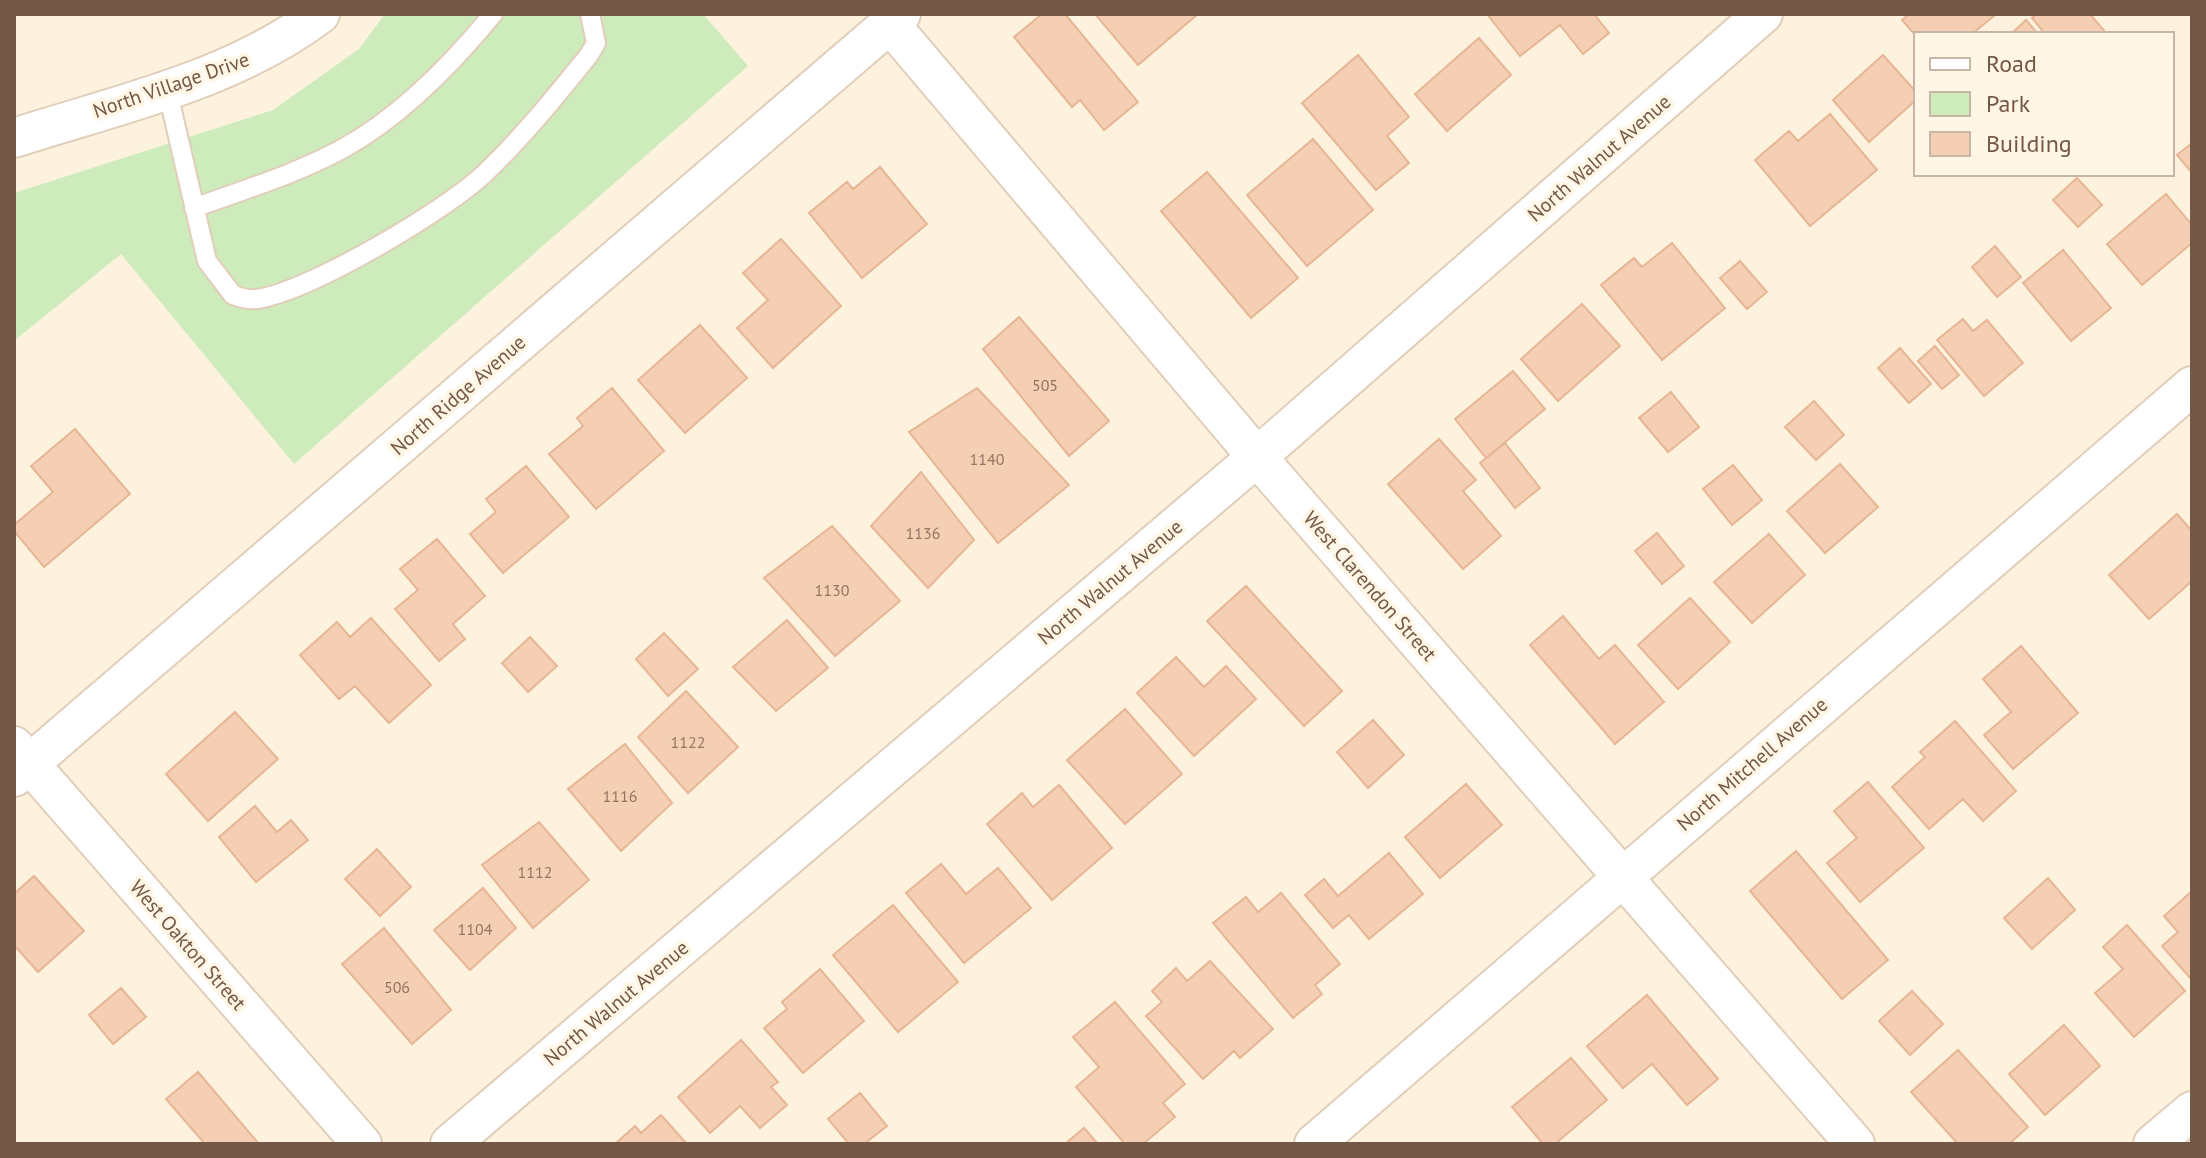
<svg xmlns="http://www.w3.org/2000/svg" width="2206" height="1158" font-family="'PT Sans',sans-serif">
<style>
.green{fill:#ceebbc}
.building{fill:#f4cfb4;stroke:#e7b694;stroke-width:2}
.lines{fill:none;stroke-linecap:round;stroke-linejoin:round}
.lane-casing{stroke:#e1ceba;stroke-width:22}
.street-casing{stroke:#e1ceba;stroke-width:42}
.lane{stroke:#fff;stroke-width:18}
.street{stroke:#fff;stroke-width:38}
.labels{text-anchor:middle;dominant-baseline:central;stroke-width:7;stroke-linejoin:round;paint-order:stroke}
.number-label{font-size:16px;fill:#947561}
.street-label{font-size:20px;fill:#745745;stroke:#fff6e5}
</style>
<rect width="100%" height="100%" fill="#fdf2de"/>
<!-- green -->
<path class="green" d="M385 14H703L748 66 294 464 121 254 14 341V193L273 110 359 49Z"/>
<!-- building -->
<path class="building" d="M1042 14H1065L1138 102 1104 130 1080 100 1072 107 1014 37Z
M1095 14H1198L1138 65Z
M1487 14H1594L1609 33 1583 54 1560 25 1520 56Z
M1909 14H1994L1995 15 1972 34 1916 36 1902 20Z
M2036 14H2090L2107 34H2045L2032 18Z
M2026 20 2038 34H2011Z
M1479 38 1511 75 1447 131 1415 94Z
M1358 55 1409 117 1387 136 1409 163 1376 190 1302 103Z
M1883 55 1916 92V100L1869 142 1833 100Z
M1830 114 1877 170 1810 226 1755 160 1789 131 1798 141Z
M1313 139 1373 210 1307 266 1247 195Z
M2192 143V173L2177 155Z
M880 167 927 224 862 278 809 213 847 182 853 189Z
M1207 172 1298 278 1251 318 1161 211Z
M2077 178 2102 205 2078 227 2053 200Z
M2166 194 2192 225V243L2142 285 2107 244Z
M781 239 841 306 773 368 737 328 768 300 743 273Z
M1672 243 1725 308 1662 360 1601 285 1634 258 1642 267Z
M1995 246 2021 277 1997 297 1972 267Z
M2063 250 2111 308 2071 341 2023 283Z
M1740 261 1767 292 1747 309 1720 278Z
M1582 304 1620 346 1558 401 1521 359Z
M1019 317 1109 421 1069 456 983 349Z
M1963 319 1973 331 1987 320 2023 363 1984 396 1937 340Z
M700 325 747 378 685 433 638 380Z
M1935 346 1959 375 1942 389 1918 361Z
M1900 348 1931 384 1909 403 1878 368Z
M1513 371 1545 409 1486 458 1455 419Z
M612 388 664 451 596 509 549 454 583 426 577 418Z
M977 388 1069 485 998 543 909 432Z
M1671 392 1699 427 1668 452 1639 418Z
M1814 401 1844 435 1816 460 1785 427Z
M75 429 130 494 44 567 14 531V525L53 492 31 466Z
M1439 439 1476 480 1463 491 1501 536 1463 569 1388 484Z
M1505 443 1540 488 1515 508 1480 463Z
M1840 464 1878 507 1825 553 1787 511Z
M1733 465 1762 500 1732 525 1703 489Z
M526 466 569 517 503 573 470 534 496 512 486 499Z
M921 472 974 540 928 588 871 526Z
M2177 514 2192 531V581L2149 619 2109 575Z
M832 526 900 601 835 656 764 578Z
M1657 533 1684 566 1662 584 1635 551Z
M1769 534 1805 575 1752 623 1714 582Z
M437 539 485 596 453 624 465 639 439 661 395 609 418 590 400 569Z
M1246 586 1342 691 1304 726 1207 621Z
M1690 598 1730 642 1678 689 1638 645Z
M1563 616 1599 659 1615 645 1664 702 1615 744 1530 645Z
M371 618 431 685 389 723 355 686 339 699 300 655 337 622 350 637Z
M787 620 828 668 776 711 733 667Z
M664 633 698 669 668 696 636 659Z
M530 637 557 666 528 692 502 663Z
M2021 646 2078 713 2013 769 1984 735 2011 712 1983 679Z
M1176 657 1204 687 1226 666 1256 699 1194 756 1137 693Z
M686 691 738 747 688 793 638 737Z
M1125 709 1182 774 1125 824 1067 760Z
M235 712 278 759 208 821 166 774Z
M1373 720 1404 755 1368 788 1337 752Z
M1955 721 2016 791 1983 821 1963 799 1929 829 1892 787 1925 757 1920 752Z
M625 744 672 803 621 851 568 789Z
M1868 782 1924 848 1860 902 1827 863 1857 838 1834 811Z
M1466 784 1502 825 1440 878 1405 837Z
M1059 785 1112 848 1052 900 987 824 1022 793 1033 807Z
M255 806 277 832 291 820 308 840 256 882 219 837Z
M539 822 589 880 533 928 482 865Z
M377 849 411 887 380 916 345 879Z
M1796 851 1888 960 1842 999 1750 891Z
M1389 853 1423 894 1369 939 1349 915 1333 928 1305 895 1324 879 1338 896Z
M941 864 966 894 998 868 1031 908 964 963 906 893Z
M34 876 84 931 38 972 14 945V894Z
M2048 878 2075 910 2032 949 2004 918Z
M483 888 516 928 470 970 434 930Z
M2192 891V980L2162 946 2178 932 2164 916Z
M1281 893 1340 964 1315 985 1322 994 1293 1018 1213 923 1246 897 1258 912Z
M893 905 958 982 898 1032 833 955Z
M2127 925 2185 991 2134 1037 2095 993 2123 969 2103 947Z
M384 928 451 1010 412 1044 342 964Z
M1210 961 1273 1029 1240 1058 1234 1051 1203 1079 1146 1016 1162 1002 1152 991 1176 968 1187 981Z
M820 969 864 1021 803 1073 764 1028 787 1009 782 1002Z
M121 988 146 1017 113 1044 89 1015Z
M1912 991 1943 1024 1910 1055 1879 1021Z
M1647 995 1718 1079 1687 1105 1652 1064 1623 1088 1587 1046Z
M1115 1002 1185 1084 1163 1103 1175 1117 1143 1144H1125L1076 1087 1099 1067 1073 1037Z
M2064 1025 2100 1066 2045 1115 2009 1074Z
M741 1040 778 1082 771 1087 787 1105 760 1128 740 1106 710 1133 678 1097Z
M1958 1050 2028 1127 2009 1144H1958L1911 1092Z
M1571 1058 1607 1100 1555 1144H1543L1512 1107Z
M198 1072 259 1144H205L166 1099Z
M860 1093 887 1126 864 1144H849L828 1119Z
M661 1115 687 1144H615L635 1126 641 1133Z
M1084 1128 1098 1144H1065Z"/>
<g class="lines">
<!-- lane casing -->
<g class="lane-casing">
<path id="lane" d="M167 89 207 261 233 295C241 298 249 300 257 299 310 291 443 212 483 175 522 138 555 97 589 55L596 43 590 14
M194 208C243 190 296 174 342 149 399 118 452 64 493 14"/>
</g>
<!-- street casing -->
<g class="street-casing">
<path id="street" d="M890 24 1257 457 1855 1144
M14 138C119 104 231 81 320 14
M14 746 362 1144
M14 777 901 14
M450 1144 1257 457 1763 14
M1314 1144 2192 386
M2153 1144 2192 1111"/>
</g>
<!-- lane -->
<use href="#lane" class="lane"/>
<!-- street -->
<use href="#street" class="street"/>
</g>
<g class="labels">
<!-- number labels -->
<g class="number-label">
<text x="1045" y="385">505</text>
<text x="987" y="459">1140</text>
<text x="923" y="533">1136</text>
<text x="832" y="590">1130</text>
<text x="688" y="742">1122</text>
<text x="620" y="796">1116</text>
<text x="535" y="872">1112</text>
<text x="475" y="929">1104</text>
<text x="397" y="987">506</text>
</g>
<!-- street labels -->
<g class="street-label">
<text transform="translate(171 85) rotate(-19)">North Village Drive</text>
<text transform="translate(1599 158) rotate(-41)">North Walnut Avenue</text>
<text transform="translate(458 395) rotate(-41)">North Ridge Avenue</text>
<text transform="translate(1110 582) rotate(-40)">North Walnut Avenue</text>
<text transform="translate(1370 586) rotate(49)">West Clarendon Street</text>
<text transform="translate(1752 764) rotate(-41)">North Mitchell Avenue</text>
<text transform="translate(188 945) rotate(49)">West Oakton Street</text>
<text transform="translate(616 1003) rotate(-40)">North Walnut Avenue</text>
</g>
</g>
<!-- border -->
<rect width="2206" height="1158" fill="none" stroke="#745745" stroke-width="32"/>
<!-- legend -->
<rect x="1914" y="32" width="260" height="144" fill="#fff6e5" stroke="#c7b6a5" stroke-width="2"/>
<rect x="1930" y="58" width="40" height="12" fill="#ffffff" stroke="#c7b6a5" stroke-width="2"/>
<text x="1986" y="72" font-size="24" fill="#745745">Road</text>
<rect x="1930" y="92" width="40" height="24" fill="#ceebbc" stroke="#c7b6a5" stroke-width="2"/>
<text x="1986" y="112" font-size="24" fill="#745745">Park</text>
<rect x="1930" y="132" width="40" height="24" fill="#f4cfb4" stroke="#c7b6a5" stroke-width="2"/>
<text x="1986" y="152" font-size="24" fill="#745745">Building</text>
</svg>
